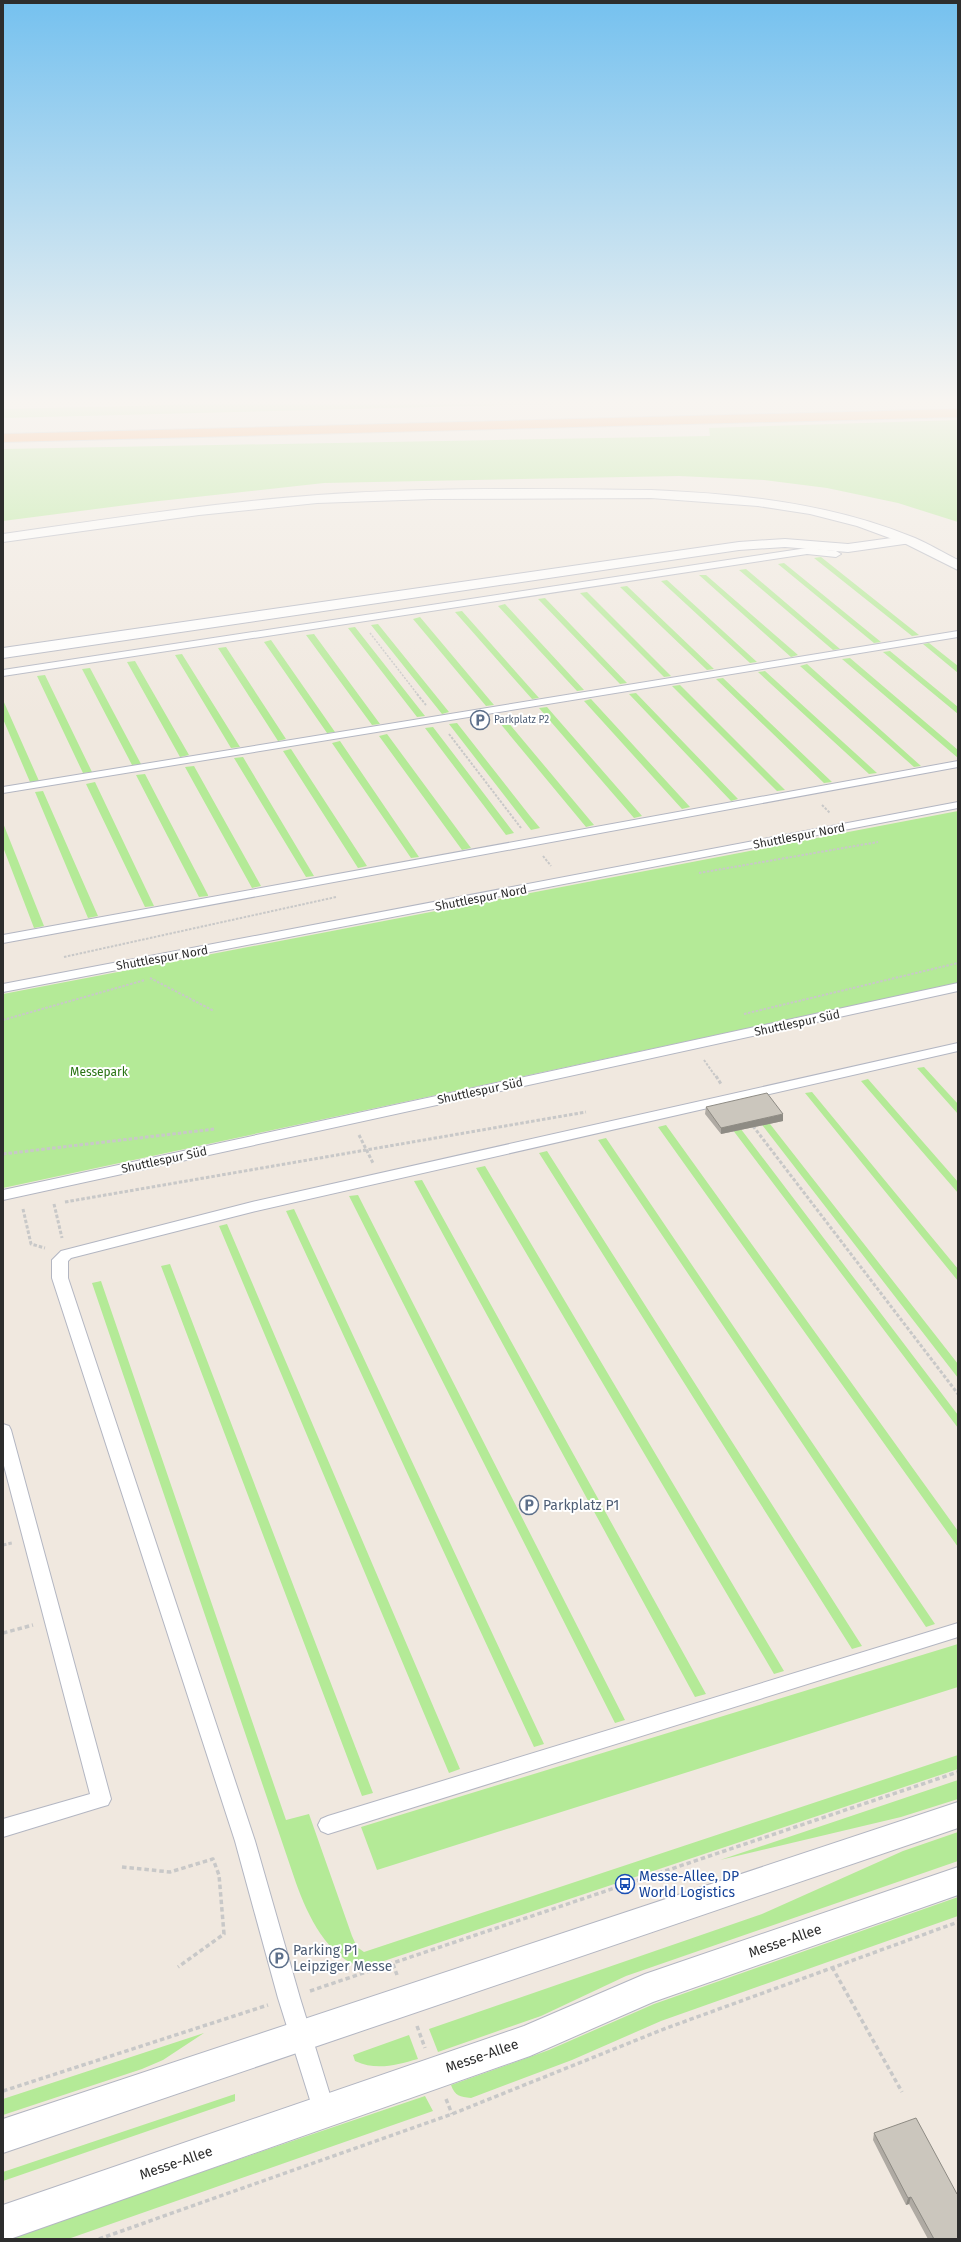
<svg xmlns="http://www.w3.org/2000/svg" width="961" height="2242" font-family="'Fira Sans',sans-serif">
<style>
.green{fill:#b4ea97}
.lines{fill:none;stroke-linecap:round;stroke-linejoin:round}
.service-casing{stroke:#b3b6c2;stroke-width:2}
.minor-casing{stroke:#b3b6c2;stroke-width:2}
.secondary-casing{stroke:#b3b6c2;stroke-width:2}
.motorway-casing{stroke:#c8c8c8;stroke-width:2}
.path-far3{stroke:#c8c8c8;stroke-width:1.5;stroke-dasharray:2 1.5;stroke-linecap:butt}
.path-far2{stroke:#c8c8c8;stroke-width:2;stroke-dasharray:2.5 1.5;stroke-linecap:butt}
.path-far1{stroke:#c8c8c8;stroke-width:3;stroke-dasharray:3.5 2;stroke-linecap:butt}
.path{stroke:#c8c8c8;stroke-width:3.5;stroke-dasharray:4.5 3;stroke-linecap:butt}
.service{fill:#fff;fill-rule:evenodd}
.minor{fill:#fff;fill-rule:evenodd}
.secondary{fill:#fff;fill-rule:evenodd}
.motorway{fill:#ffa05b;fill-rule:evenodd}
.wall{fill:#afaaa3}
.shaded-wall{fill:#8e8b84}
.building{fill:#cbc6bd;stroke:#8e8b84}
.labels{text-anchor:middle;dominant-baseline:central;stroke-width:4;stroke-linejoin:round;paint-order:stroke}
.far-service-label{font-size:10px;fill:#4e5e75;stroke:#fff;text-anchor:start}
.street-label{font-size:12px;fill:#2d2d2d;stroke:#fff}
.park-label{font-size:12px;fill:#297314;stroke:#fff}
.near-service-label{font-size:14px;fill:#4e5e75;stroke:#fff;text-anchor:start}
.near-transit-label{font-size:14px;fill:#164399;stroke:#fff;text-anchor:start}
.near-street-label{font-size:14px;fill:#2d2d2d;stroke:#fff}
</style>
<rect width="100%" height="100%" fill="#f0e8df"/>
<!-- green -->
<path class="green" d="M216 404H553L3 418V409Z
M958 420V522L898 503 827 488 764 480 679 476 324 483 150 502 3 521V449L710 436 709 428Z
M821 557 919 635 912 636 814 558Z
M784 563 881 642 874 643 778 564Z
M746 569 840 649 833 650 739 570Z
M699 575H706L798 655 791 657Z
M667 580 757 662 750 663 661 581Z
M627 586 714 669 707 670 620 587Z
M587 592 671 676H672L664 677 580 593Z
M545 598 627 683 620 684 538 599Z
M505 604 584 690 577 691 498 606Z
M462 611 539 698 532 699 455 612Z
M420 617 494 705 486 706 413 619Z
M378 624 449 712 442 714 371 625Z
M355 627 425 716 417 717 348 628Z
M314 634 380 724 372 725 306 635Z
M271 640 335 732 327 733 264 642Z
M929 643 958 666V673L923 644Z
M226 647 286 739 278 741 218 648Z
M890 651 958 707V714L883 652Z
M182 654 240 747 231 748 175 655Z
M850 658 958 750V758L842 659Z
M135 661 189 755 180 757 127 662Z
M807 664 921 766 914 767 800 666Z
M90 668 141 764 132 765 82 669Z
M765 671 877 773 869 774 758 672Z
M45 675 92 772 83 773 37 676Z
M723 678 832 782 824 783 716 679Z
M680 685 785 790 777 791 672 686Z
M636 693 738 799 731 801 629 694Z
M591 699 690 807 682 809 584 701Z
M3 700 39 781 30 782 3 719Z
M547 707 642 816 634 818 539 708Z
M502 715 594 825 586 827 494 716Z
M457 723 530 816 540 828 531 830 449 724Z
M433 727 514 833 506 835 425 728Z
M387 734 471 848 462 850 379 736Z
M340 741 419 857 411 858 332 743Z
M291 749 367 866 358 868 283 751Z
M243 757 314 876 306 877 234 758Z
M194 766 261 886 252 888 185 767Z
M145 774 208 895V896L199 897 136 775Z
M95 782 154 906 145 907 86 784Z
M43 791 98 916 88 918 35 792Z
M958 811V983L3 1188V994Z
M3 823 44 926 34 928 3 847Z
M924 1067 958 1104V1114L917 1068Z
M868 1079 958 1182V1193L861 1081Z
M812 1092 958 1269V1281L805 1093Z
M756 1106 958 1364V1378L749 1108Z
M728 1112 958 1415V1428L720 1113Z
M666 1125 958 1531V1547L658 1127Z
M606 1138 935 1624 926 1627 598 1140Z
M547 1151 862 1646 852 1649 539 1153Z
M485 1166 784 1671 774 1674 476 1168Z
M422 1180 706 1694 695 1697 414 1181Z
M358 1195 625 1720 615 1723 349 1196Z
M294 1209 544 1744 534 1747 286 1211Z
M227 1224 460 1769 449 1773 219 1226Z
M170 1264 373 1793 362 1796 161 1266Z
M101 1281 286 1820 309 1814 352 1936 357 1947 364 1952 958 1755V1769L363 1968C327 1957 308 1916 296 1883L92 1283Z
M958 1644V1687L377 1870 361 1827Z
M958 1780V1799L901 1817 720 1860Z
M958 1832V1861L626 1976 541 2016 438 2052 429 2029 762 1914 903 1851Z
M958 1897V1916L661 2021 572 2060 471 2098C460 2097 455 2096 451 2085L549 2050 654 2004Z
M204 2033 163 2060 142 2069 3 2115V2099Z
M409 2035 418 2059C396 2065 377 2071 355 2061L353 2055Z
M235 2094V2101L3 2181V2172Z
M425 2096 433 2111 68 2239H4Z"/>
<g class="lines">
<!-- service casing -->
<g class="service-casing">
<path id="service" d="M807 548 836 551 841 554 836 557 807 554 3 676V670Z
M958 631V637L3 793V787Z
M958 761V767L3 943V935Z
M958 802V808L3 992V984Z
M958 983V991L3 1200V1190Z
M958 1043V1051L252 1212 71 1258 68 1261V1278L255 1841 300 1998 335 2111 332 2119 324 2122 316 2119 278 1998 235 1841 52 1278V1260L61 1251 252 1202Z
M3 1424 9 1426 11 1430 111 1799 108 1805 101 1807 3 1837V1819L90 1794 3 1462Z
M958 1623V1637L328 1834 321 1831 318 1825 321 1819 328 1816Z"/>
</g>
<!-- minor casing -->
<g class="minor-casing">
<path id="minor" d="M906 536 913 540 911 543 848 552 785 547 739 550 3 658V648L739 542 785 539 848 544Z"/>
</g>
<!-- secondary casing -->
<g class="secondary-casing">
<path id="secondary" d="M651 490C742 494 830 503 915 538 929 544 944 553 958 560V570L906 544 857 526 810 514 758 506 651 498 432 499 317 503 199 515 3 542V534C108 519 212 503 318 495 428 487 541 489 651 490Z
M958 1802V1828L3 2153V2119Z
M958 1867V1895L653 2002 530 2056 10 2239H3V2205L524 2026 645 1974Z"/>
</g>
<!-- motorway casing -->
<g class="motorway-casing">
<path id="motorway" d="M958 409V417L3 442V434Z"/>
</g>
<!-- path-far3 -->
<path class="path-far3" d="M370 633 418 695"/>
<!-- path-far2 -->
<path class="path-far2" d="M417 694 426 705
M449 734 521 828
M822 805 830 813
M543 856 551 866
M699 873 878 842
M64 957 336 897
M150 978 214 1011
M744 1014 958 963
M3 1020 145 980
M704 1060 716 1077"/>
<!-- path-far1 -->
<path class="path-far1" d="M716 1076 721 1084
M753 1126 958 1394
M359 1135 373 1163
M3 1154 215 1129
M65 1202 586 1112
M54 1204 62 1238
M23 1209 31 1244 45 1248
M3 1545 12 1543"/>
<!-- path -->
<path class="path" d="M3 1633 33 1625
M122 1867 170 1872 213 1859 219 1875 224 1934 178 1967
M393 1964 397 1975
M832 1967 902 2092
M310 1991 958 1772
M417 2026 425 2048
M3 2091 268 2005
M446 2099 452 2114
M99 2239 452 2114 664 2029 958 1922"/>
<!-- service -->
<use href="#service" class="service"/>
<!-- minor -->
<use href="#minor" class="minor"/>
<!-- secondary -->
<use href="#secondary" class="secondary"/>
<!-- motorway -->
<use href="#motorway" class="motorway"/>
</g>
<!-- wall -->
<path class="wall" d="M706 1107 783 1121 721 1134 705 1114Z
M874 2133 958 2239H928L909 2204 906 2205 873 2140Z"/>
<!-- shaded-wall -->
<path class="shaded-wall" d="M783 1114V1121L721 1134V1128Z
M911 2197 909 2204 906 2205 908 2198Z"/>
<!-- building -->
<path class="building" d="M767 1093 783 1114 721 1128 706 1107Z
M916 2118 957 2194 958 2193V2239H934L911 2197 908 2198 874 2133Z"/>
<!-- sky -->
<linearGradient id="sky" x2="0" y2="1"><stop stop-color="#75c1ef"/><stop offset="0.56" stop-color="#f8f5f1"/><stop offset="1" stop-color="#f8f5f1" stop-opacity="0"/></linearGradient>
<rect width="961" height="717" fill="url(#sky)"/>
<!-- icons -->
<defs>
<g id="parking-ring" transform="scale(1)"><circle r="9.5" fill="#fff" stroke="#5c6f8a" stroke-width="1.5"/><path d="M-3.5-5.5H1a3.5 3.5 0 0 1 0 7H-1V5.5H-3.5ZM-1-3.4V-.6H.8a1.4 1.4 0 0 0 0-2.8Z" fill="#5c6f8a"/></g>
<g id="bus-ring" transform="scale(1)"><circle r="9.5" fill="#fff" stroke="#1a4fb4" stroke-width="1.5"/><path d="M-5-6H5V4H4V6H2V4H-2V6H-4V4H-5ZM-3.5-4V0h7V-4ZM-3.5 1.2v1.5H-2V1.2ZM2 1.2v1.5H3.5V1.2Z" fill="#1a4fb4"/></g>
</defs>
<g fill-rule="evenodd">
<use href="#parking-ring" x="480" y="720"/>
<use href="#parking-ring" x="529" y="1505"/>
<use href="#bus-ring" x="625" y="1884"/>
<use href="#parking-ring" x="279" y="1958"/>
</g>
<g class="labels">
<!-- far-service labels -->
<g class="far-service-label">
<text x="494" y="720">Parkplatz P2</text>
</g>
<!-- street labels -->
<g class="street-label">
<text transform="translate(799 836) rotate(-11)">Shuttlespur Nord</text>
<text transform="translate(481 898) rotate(-11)">Shuttlespur Nord</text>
<text transform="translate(162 958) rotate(-10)">Shuttlespur Nord</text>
<text transform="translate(797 1023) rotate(-12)">Shuttlespur Süd</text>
<text transform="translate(480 1091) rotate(-12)">Shuttlespur Süd</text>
<text transform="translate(164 1160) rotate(-12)">Shuttlespur Süd</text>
</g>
<!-- park labels -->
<g class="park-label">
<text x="99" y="1072">Messepark</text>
</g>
<!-- near-service labels -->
<g class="near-service-label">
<text x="543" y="1505">Parkplatz P1</text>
<text x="293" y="1950">Parking P1<tspan x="293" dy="16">Leipziger Messe</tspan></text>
</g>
<!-- near-transit labels -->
<g class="near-transit-label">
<text x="639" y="1876">Messe-Allee, DP<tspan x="639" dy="16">World Logistics</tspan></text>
</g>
<!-- near-street labels -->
<g class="near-street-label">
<text transform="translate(785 1941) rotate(-19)">Messe-Allee</text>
<text transform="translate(482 2056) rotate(-19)">Messe-Allee</text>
<text transform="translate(176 2163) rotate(-19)">Messe-Allee</text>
</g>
</g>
<!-- border -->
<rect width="961" height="2242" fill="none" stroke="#2d2d2d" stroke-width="8"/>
</svg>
